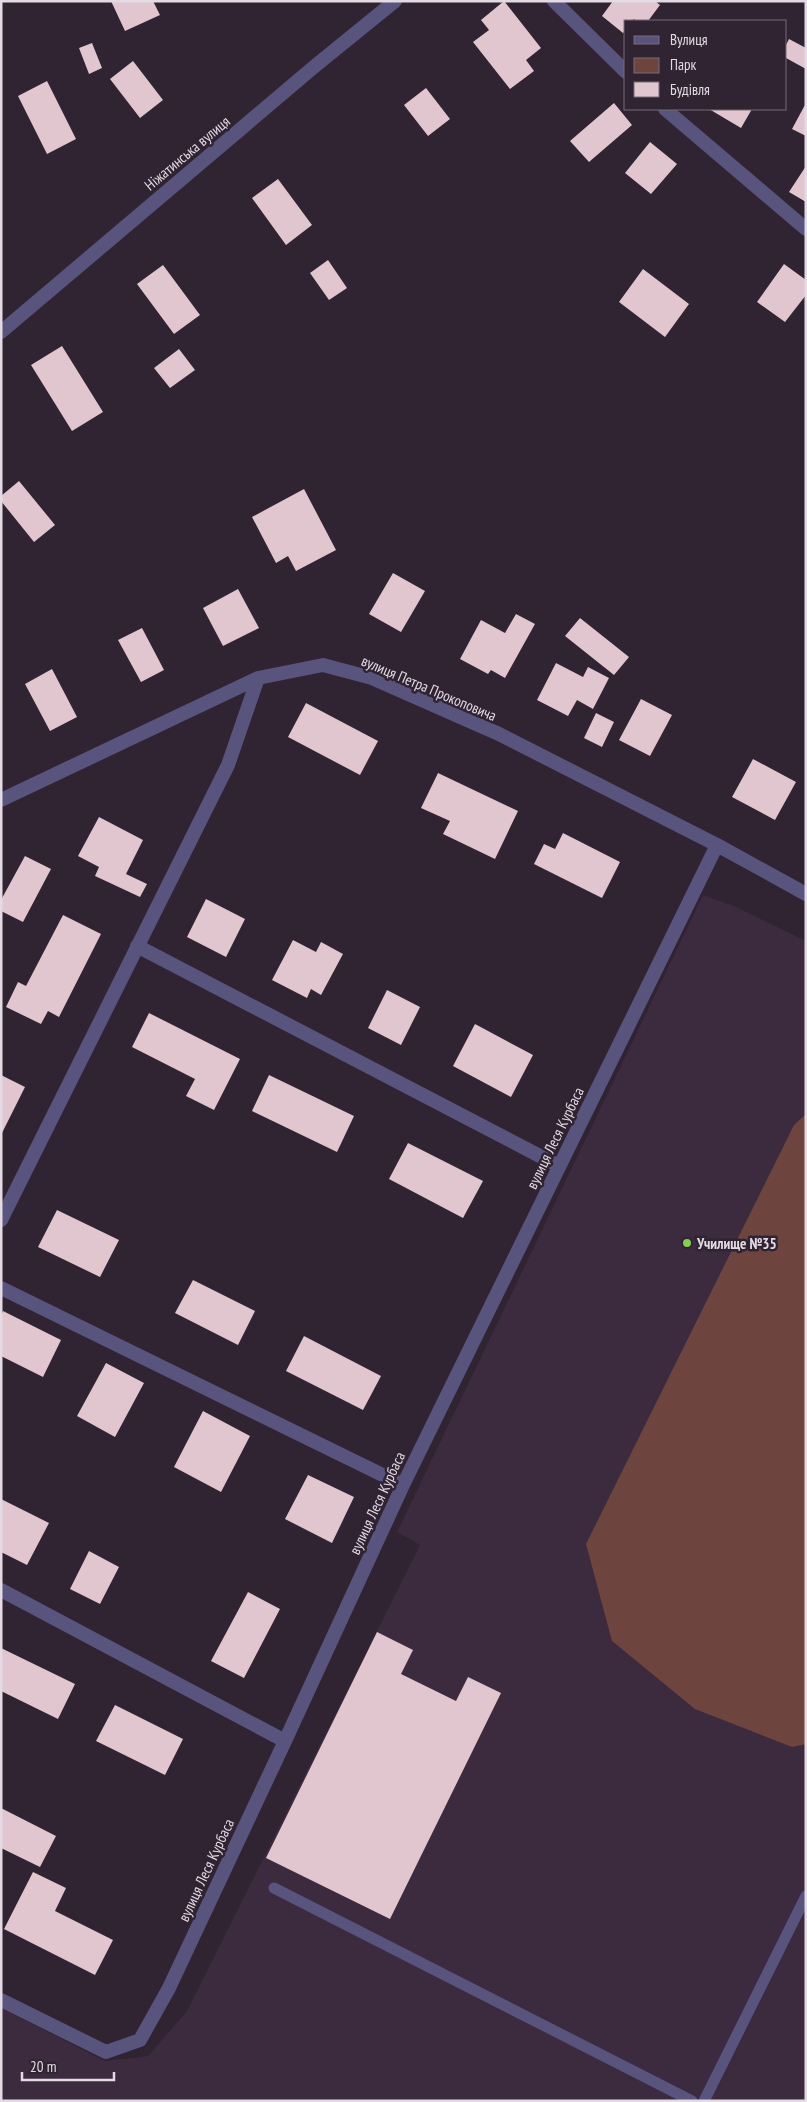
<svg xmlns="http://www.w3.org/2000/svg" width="807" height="2102" font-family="'PT Sans Narrow',sans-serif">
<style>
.built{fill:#3c2a3e}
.green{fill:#6e453e}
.building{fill:#e1c6cf}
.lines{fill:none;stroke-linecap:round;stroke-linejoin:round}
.service{stroke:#58547e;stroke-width:11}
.minor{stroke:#58547e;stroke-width:14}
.poi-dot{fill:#84d04d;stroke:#302332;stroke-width:2}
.labels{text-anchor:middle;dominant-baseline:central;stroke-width:5;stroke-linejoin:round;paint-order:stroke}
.street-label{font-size:15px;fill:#e3dae4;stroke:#302332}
.poi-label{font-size:15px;font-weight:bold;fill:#e3dae4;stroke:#302332;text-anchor:start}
</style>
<rect width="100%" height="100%" fill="#302332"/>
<!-- built -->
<path class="built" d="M703 895 734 906 806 941V2101H1V2008L105 2061 148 2056 187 2011 420 1545 397 1532Z"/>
<!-- green -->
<path class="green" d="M806 1114V1744L792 1747 695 1709 612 1641 586 1544 794 1125Z"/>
<!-- building -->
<path class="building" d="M111 1H153L160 15 125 31Z
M504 1 541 48 526 60 534 71 510 89 473 42 489 30 481 20Z
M613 1H655L660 5 648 21H636L634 19 632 21H626V30L623 33 602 16Z
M789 39 806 48V69L786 58V45Z
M92 43 102 68 89 74 79 48Z
M133 61 163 100 140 118 110 79Z
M47 81 76 139 47 154 18 96Z
M426 88 450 119 428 136 404 105Z
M614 103 632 125 589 162 570 141Z
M806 103V136L792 129Z
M709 109H752L741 128Z
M650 142 677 164 651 194 625 173Z
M806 166V202L789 192Z
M278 179 312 225 286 245 252 198Z
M328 260 347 288 329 300 310 273Z
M784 264 806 280V295L785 322 757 302Z
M163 265 200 315 174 334 137 284Z
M643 269 689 304 665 337 619 302Z
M62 346 103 412 72 431 31 365Z
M179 349 195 370 170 388 154 368Z
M19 481 55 525 34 542 1 501V496Z
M304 489 336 550 296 571 288 556 276 563 252 517Z
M393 573 425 591 401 632 369 614Z
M238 589 259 628 223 646 203 608Z
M516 614 535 624 505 678 491 670 488 674 460 659 481 620 505 633Z
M580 618 629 657 614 675 565 636Z
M142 628 164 670 141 682 118 640Z
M556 663 583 677 588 667 609 678 593 709 577 700 568 716 537 700Z
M52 669 77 717 50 731 25 684Z
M641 699 672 715 650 756 619 740Z
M306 703 378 741 360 775 288 737Z
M596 713 614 722 602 747 584 738Z
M753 759 796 782 775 820 732 797Z
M438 773 518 811 495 859 443 834 450 821 421 808Z
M99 817 143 840 126 874 147 884 140 897 95 876 99 867 78 856Z
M563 833 620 862 602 898 534 864 544 844 555 849Z
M25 856 51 869 23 922 1 911V900Z
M206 899 245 919 226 957 187 937Z
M63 915 101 934 59 1017 48 1011 41 1024 6 1007 18 982 26 986Z
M293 940 316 952 321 942 343 954 321 995 311 989 307 998 272 980Z
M387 990 420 1007 401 1045 368 1028Z
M149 1013 240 1059 214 1110 186 1096 195 1079 132 1047Z
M475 1024 533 1055 511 1097 453 1066Z
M1 1075 25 1087 1 1135Z
M269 1075 354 1116 337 1152 252 1111Z
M408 1143 483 1181 463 1218 389 1179Z
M57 1210 119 1240 100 1277 38 1247Z
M193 1280 255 1311 238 1345 175 1313Z
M3 1311 61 1340 43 1377 1 1356V1316Z
M304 1336 381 1376 363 1410 286 1371Z
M106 1363 144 1383 115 1437 77 1416Z
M203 1411 250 1436 221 1492 174 1467Z
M308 1475 354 1497 332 1543 285 1519Z
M1 1499 49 1523 27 1565 1 1552Z
M89 1551 119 1567 100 1604 70 1589Z
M248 1592 280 1609 244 1678 211 1661Z
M377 1632 413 1650 401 1674 456 1701 468 1677 501 1693 390 1919 266 1858Z
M1 1648 75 1684 58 1719 1 1691Z
M115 1705 183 1739 165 1775 96 1741Z
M1 1808 56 1836 40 1867 1 1848Z
M33 1872 66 1888 55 1911 113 1940 95 1975 4 1929Z"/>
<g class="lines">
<!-- service -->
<path class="service" d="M274 1888 692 2101
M704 2101 806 1896"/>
<!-- minor -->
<path class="minor" d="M554 1 626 72
M665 109 806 229
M1 332 315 66 395 1
M1 800 258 678 323 665 372 678 499 734 717 845 806 894
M137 946 559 1166
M1 1220 228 765 258 678
M1 1288 403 1485
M1 1590 285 1741
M1 2000 106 2052 140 2040 169 1988 285 1741 403 1485 717 845"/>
</g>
<!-- markers -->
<circle class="poi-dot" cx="687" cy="1243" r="5"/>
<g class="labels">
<!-- street labels -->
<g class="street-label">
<text transform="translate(187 153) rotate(-40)">Ніжатинська вулиця</text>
<text transform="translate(429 688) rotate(23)">вулиця Петра Прокоповича</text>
<text transform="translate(555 1138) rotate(-64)">вулиця Леся Курбаса</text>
<text transform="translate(377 1503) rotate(-65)">вулиця Леся Курбаса</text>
<text transform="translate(206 1870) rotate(-65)">вулиця Леся Курбаса</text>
</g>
<!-- poi labels -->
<g class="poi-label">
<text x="697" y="1243">Училище №35</text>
</g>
</g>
<!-- border -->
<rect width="807" height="2102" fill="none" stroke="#e3dae4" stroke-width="5"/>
<!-- legend -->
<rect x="624" y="20" width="162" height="90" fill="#302332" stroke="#786c79"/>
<rect x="634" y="36" width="25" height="8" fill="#58547e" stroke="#786c79"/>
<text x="670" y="45" font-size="15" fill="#e3dae4">Вулиця</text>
<rect x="634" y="58" width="25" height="15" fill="#6e453e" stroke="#786c79"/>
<text x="670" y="70" font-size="15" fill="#e3dae4">Парк</text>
<rect x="634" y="82" width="25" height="15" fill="#e1c6cf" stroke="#786c79"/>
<text x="670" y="95" font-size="15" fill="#e3dae4">Будівля</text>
<!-- scale -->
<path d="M22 2072v8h92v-8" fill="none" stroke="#e3dae4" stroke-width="2.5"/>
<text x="30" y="2072" font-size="15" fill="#e3dae4" stroke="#302332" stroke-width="4" paint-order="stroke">20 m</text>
</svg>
